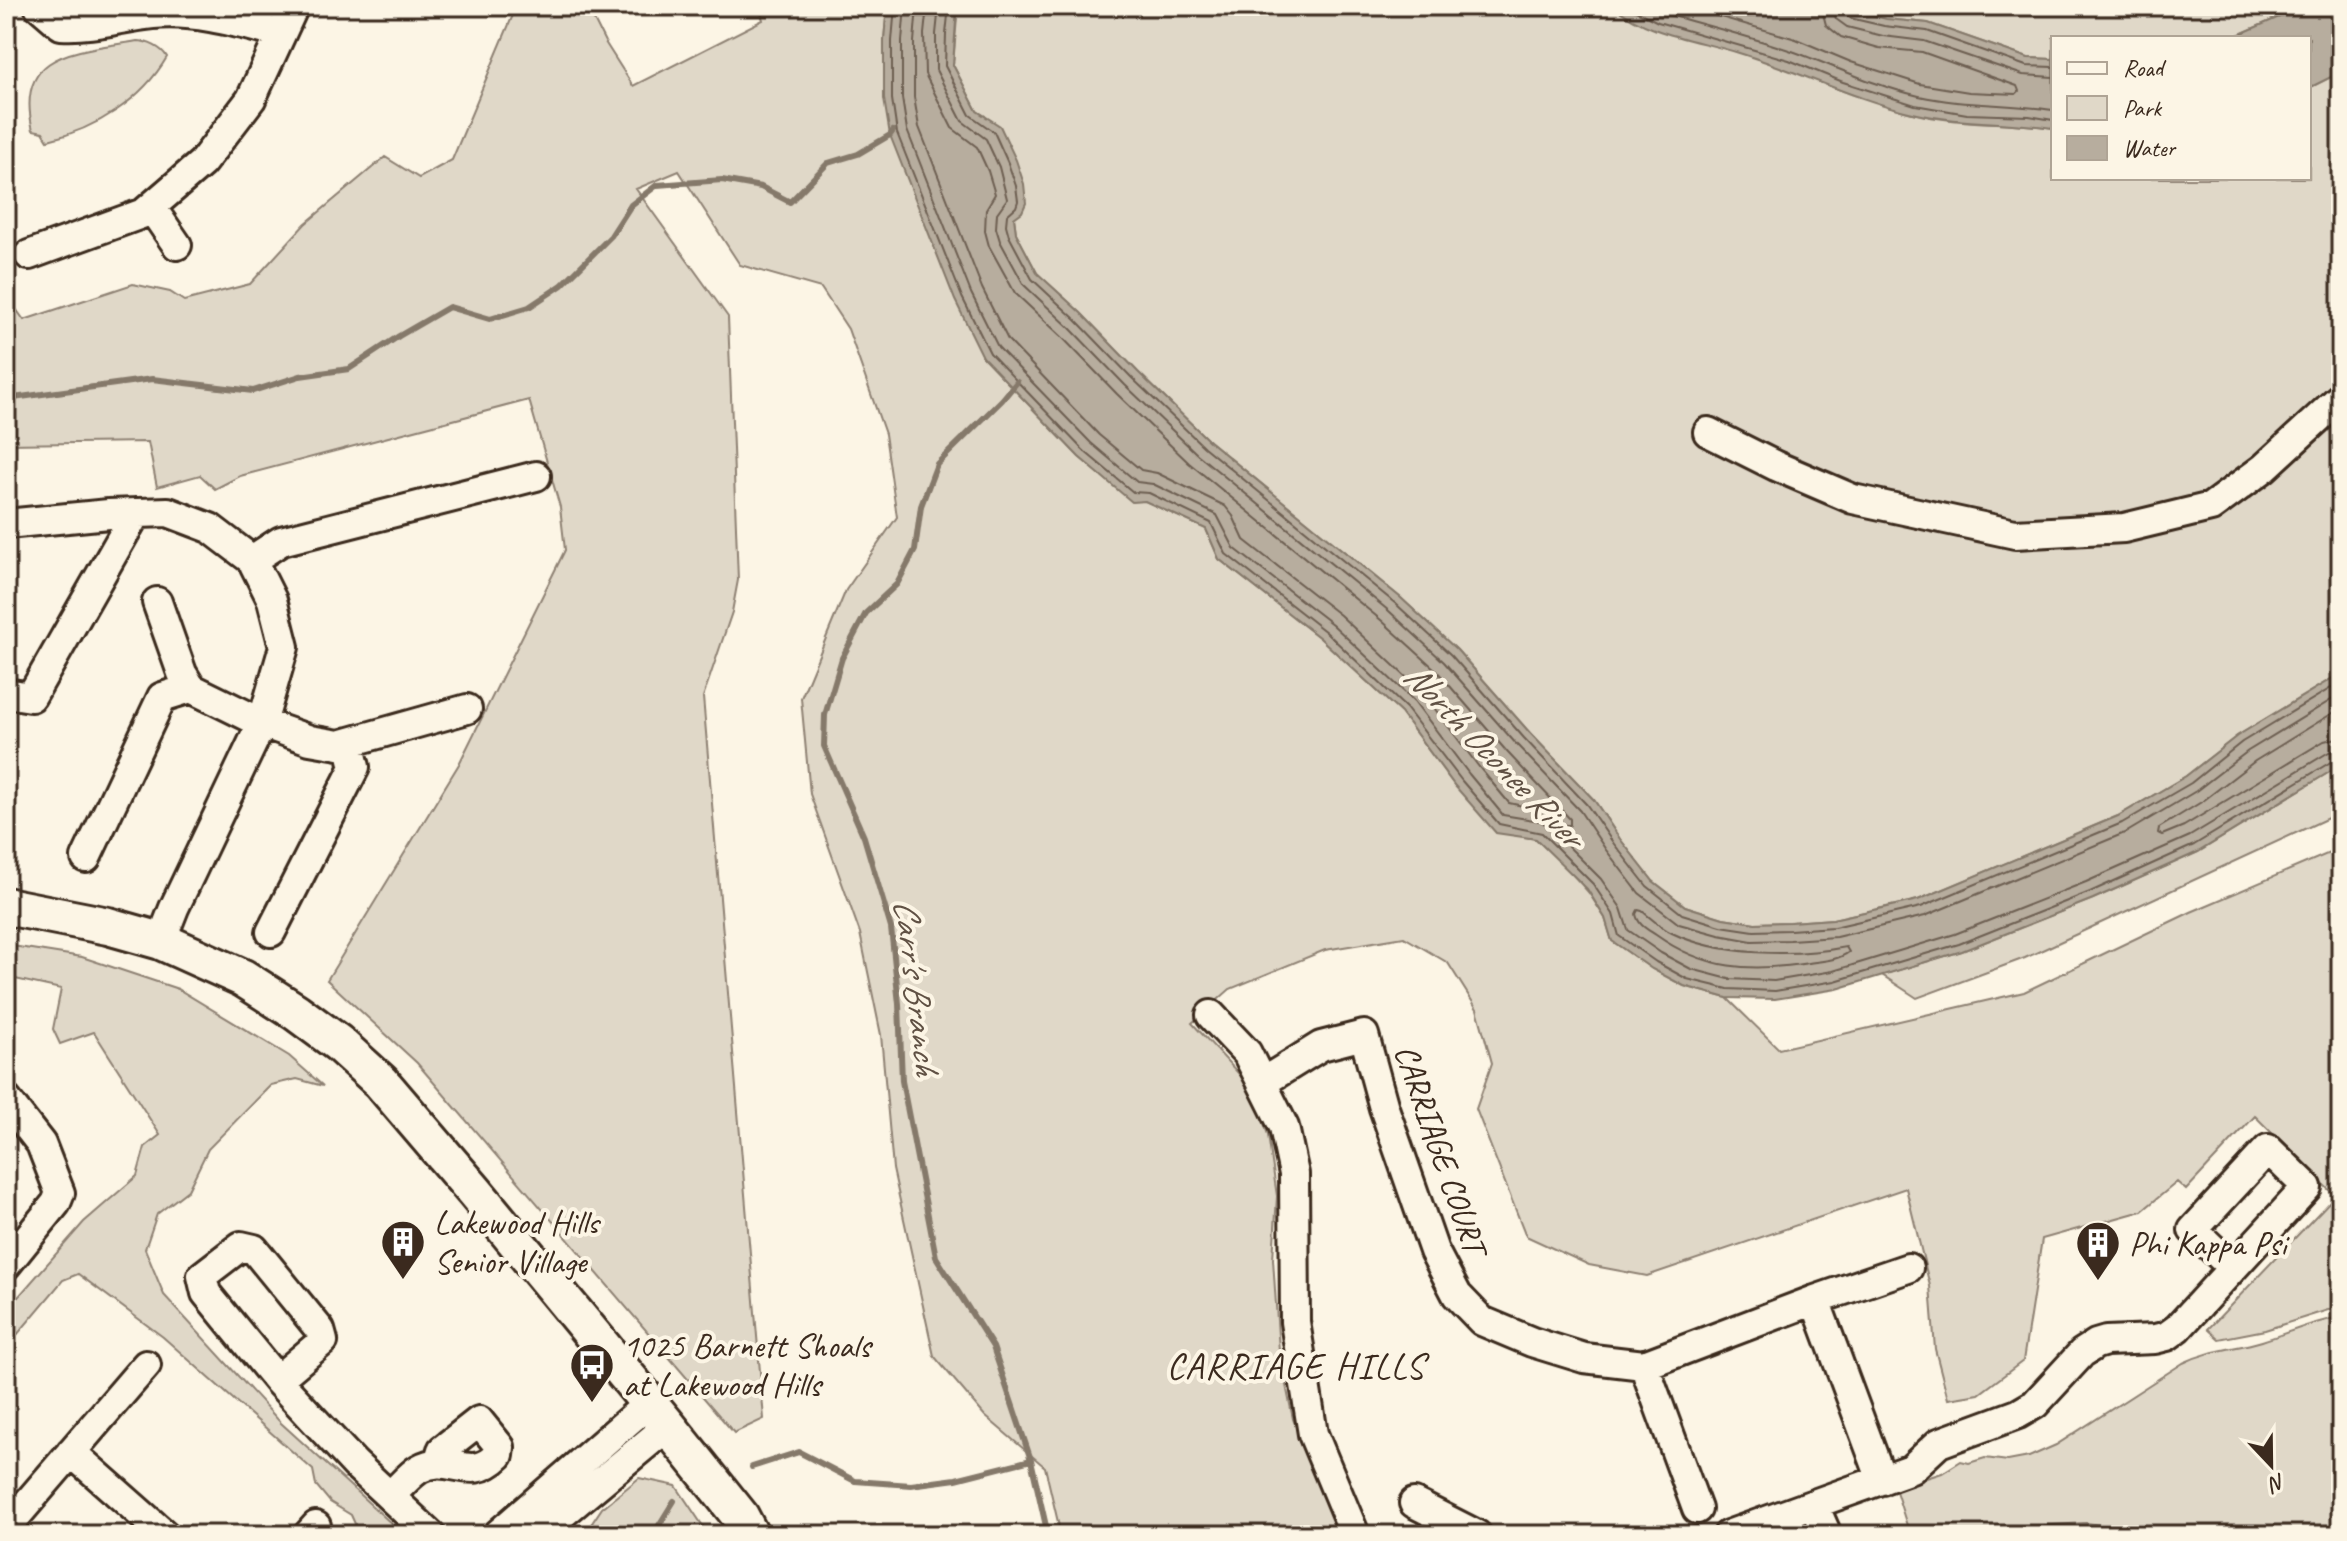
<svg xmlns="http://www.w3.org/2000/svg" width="2347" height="1541" font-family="Caveat,sans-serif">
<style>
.green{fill:#e0d8c8;stroke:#8e8173;stroke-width:2}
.water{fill:#b7ad9e;stroke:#85796b;stroke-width:2}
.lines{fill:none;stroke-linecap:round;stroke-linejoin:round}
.shore{stroke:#6d5e51;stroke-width:2}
.stream{stroke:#85796b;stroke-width:6}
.minor-casing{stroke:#3b2a1e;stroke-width:34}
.major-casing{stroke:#3b2a1e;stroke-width:42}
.minor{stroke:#fcf5e5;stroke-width:28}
.major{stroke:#fcf5e5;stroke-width:36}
.labels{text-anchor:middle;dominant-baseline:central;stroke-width:8;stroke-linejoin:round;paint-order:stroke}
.street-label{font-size:34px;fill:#3b2a1e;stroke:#fcf5e5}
.poi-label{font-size:34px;fill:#3b2a1e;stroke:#fcf5e5;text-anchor:start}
.water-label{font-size:36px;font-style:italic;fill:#605144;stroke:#fcf5e5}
.neighbourhood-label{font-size:36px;letter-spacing:2px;fill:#3b2a1e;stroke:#fcf5e5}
</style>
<rect width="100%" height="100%" fill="#fcf5e5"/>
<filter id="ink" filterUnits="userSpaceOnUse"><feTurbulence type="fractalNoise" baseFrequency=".0125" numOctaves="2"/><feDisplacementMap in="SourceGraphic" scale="16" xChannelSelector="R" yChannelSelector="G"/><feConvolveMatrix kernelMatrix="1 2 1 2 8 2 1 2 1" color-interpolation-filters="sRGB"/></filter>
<g filter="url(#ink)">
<!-- green -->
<path class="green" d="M505 6H587L605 42 633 86 763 20 759 6H887L884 40 983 357 1079 457 1132 501H1145L1206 529 1219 559 1320 638 1401 713 1455 786 1510 834 1536 839 1566 867 1589 893 1605 918 1612 941 1652 969 1684 986 1727 998 1779 1049 2024 992 2191 912 2341 848V1304L2328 1310 2265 1330 2219 1339 2208 1329 2335 1196 2255 1116 2186 1190 2177 1182 2142 1211 2042 1239 2023 1361 1979 1394 1948 1399 1935 1349 1930 1286 1906 1188 1647 1276 1589 1265 1526 1236 1476 1109 1492 1063 1477 1009 1448 963 1404 937 1325 950 1230 989 1192 1023 1252 1088 1268 1135 1277 1196 1273 1259 1279 1351 1293 1419 1339 1535H1061L1045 1467 985 1416 934 1356 893 1169 881 1035 860 933 810 794 801 698 846 590 897 517 885 434 848 329 821 288 740 265 679 171 636 189 728 317 738 580 732 612 703 697 764 1419 734 1433 417 1063 327 980 459 764 565 550 560 507 529 400 240 476 215 489 200 475 157 487 148 442 6 444V295L24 320 133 284 170 292 184 301 250 284 305 224 385 157 419 178 452 160 513 15Z
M958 6H1614L1621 12C1675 31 1730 48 1785 67 1827 82 1868 102 1912 113 1958 125 2006 121 2053 128V178H2309V88L2341 72V673L2237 736 2186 776 2118 816 1918 900 1833 919 1790 922 1755 923 1723 918 1685 906 1653 881 1620 839 1594 800 1530 733 1457 650 1401 598 1209 441 1138 372 1081 313 1037 273 1016 233 1014 218 985 116 977 111 953 65Z
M1838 6H2305L2231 38H2053V59L2028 58 1928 23 1886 19Z
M137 41C148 41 162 48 167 57 142 100 96 129 48 140L43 132 33 130C13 50 80 51 137 41Z
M2341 765V812L2025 958 1917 998 1882 975 1962 951 2093 899 2198 852Z
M6 945 82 957 178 989 289 1056 323 1086 297 1079 271 1085 208 1149 188 1190 157 1214 145 1249 164 1295 281 1423 404 1535H360L351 1515 330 1502 316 1485 313 1470 163 1337 78 1274 63 1280 6 1348V1311L84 1222 137 1176 145 1147 160 1135 94 1032 60 1044 53 1029 61 989 6 977Z
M2341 1317V1535H2178L2086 1523 2019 1527 1947 1535H1910L1895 1488 1942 1473 1961 1461 1969 1463 1985 1458 2008 1461 2029 1457 2056 1445 2183 1363C2209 1350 2235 1349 2262 1341 2288 1333 2314 1321 2341 1317Z
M639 1478 676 1486 709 1535H584L602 1508Z"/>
<!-- water -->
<path class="water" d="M887 6H957L953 65 977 111 1000 126 1016 160 1024 184 1026 203 1022 212 1014 218 1016 233 1037 273 1081 313 1138 372 1209 441 1401 598 1457 650 1530 733 1594 800 1620 839 1653 881 1685 906 1723 918 1755 923 1790 922 1833 919 1918 900 2118 816 2186 776 2237 736 2341 673V765L2198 852 2093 899 1962 951 1837 989 1775 999 1727 998 1684 986 1652 969 1612 941 1605 918 1587 889 1536 839 1496 833 1455 786 1401 713 1320 638 1219 559 1206 529 1145 501 1132 502 1079 457 983 357 955 300 890 135 884 99V40Z
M1614 6H1838L1886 19 1928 23 2028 58 2053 59V128C2007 121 1959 124 1913 113 1853 99 1798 71 1739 53 1698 40 1647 35 1614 6Z
M2305 6H2341V72L2309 88V38H2231Z"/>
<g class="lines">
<!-- shore -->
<path class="shore" d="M895 6 892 41V99L897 133 962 297 990 353 1084 451 1133 492 1149 493 1211 523 1226 554 1326 632 1406 708 1462 781 1499 824 1542 833 1593 884 1613 914 1619 936 1656 962 1687 979 1728 989 1775 991 1835 981 1959 944 2090 892 2194 845 2334 760 2341 759
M905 6 902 41V98L907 130 971 293 998 347 1091 443 1137 482 1153 484 1217 515 1234 548 1332 624 1414 701 1469 774 1503 815 1540 821 1548 826 1601 879 1621 908 1628 930 1661 953 1691 969 1729 979 1774 981 1833 971 1955 934 2086 882 2190 836 2329 752 2341 749
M917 6 914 42V97L919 127 982 288 1008 340 1099 435 1141 470 1157 473 1225 506 1233 516 1244 540 1340 615 1422 692 1479 767 1509 803 1546 811 1565 825H1570V819L1508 753 1436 670 1381 620 1189 463 1117 394 1061 336 1015 293 989 246 985 231 986 209 995 194 988 171 977 147 952 128 925 74 924 34 927 6
M939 6 936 34V70L962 121 986 139 999 167 1007 199 997 213 996 228 1000 241 1024 285 1069 327 1125 385 1197 454 1389 611 1444 662 1517 745 1580 811 1606 850 1639 893 1679 924 1719 935 1752 941 1790 940 1836 937 1925 916 2127 832 2196 791 2248 751 2341 694
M949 6 946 34 945 66 970 115 994 132 1008 163 1016 186 1018 201 1016 207 1007 215 1006 225 1009 236 1032 279 1076 320 1132 378 1204 447 1396 604 1451 655 1524 738 1587 805 1614 844 1647 886 1682 914 1721 926 1754 931 1790 930 1834 927 1921 907 2122 823 2191 783 2242 742 2341 682
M1626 6 1658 22 1789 60 1843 82 1915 105 1967 114 2029 116 2053 120
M1649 6 1662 13C1705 25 1749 36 1792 51 1834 66 1875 86 1919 96 1963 106 2008 103 2053 110
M1683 6 1796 39 1851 62 1920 84 1969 92 2016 94 2019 91 2017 86 1922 52 1879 48 1841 37 1826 25 1821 6
M1833 6 1836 19 1847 27 1883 36 1924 41 2023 75 2053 77
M1843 6 1845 13 1850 18 1884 26 1927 31 2026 66 2053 67
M2341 708 2255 761 2203 801 2159 828 2158 833 2162 835 2184 826 2324 741 2341 737
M1638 910 1642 911C1651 918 1661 928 1672 933 1719 956 1795 957 1846 947L1849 952C1839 960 1822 961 1809 963 1750 972 1705 970 1656 935 1647 929 1638 925 1636 914Z"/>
<!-- stream -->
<path class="stream" d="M1017 382 1002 400 937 464 921 506 915 550 897 584 866 613 842 658 825 715 824 746 864 837 891 928 899 1004 902 1081 936 1257 993 1347 1031 1460 1048 1535
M6 399 152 379 253 391 300 376 349 369 399 336 449 307 490 319 529 307 562 285 611 236 631 205 657 185 722 180 761 187 790 202 828 163 858 154 890 135 893 131
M752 1467 799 1452 855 1481 911 1485 956 1479 1031 1460
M653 1535 674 1501"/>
<!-- minor casing -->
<g class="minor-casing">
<path id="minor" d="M39 6 61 25C93 27 122 17 153 14 197 10 239 23 281 34
M151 207 177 245
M29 255 144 213 202 163 251 99 294 6
M1708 432 1776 466 1853 499 2015 534 2124 528 2211 507 2264 468 2341 397
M6 524 109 514 168 512 210 528 252 560 272 600 284 647 262 723 174 908 161 941
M252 560 281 541 536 476
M157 602 182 673 191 688 262 723 310 740 339 745 467 709
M6 693 31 697 136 513
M86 858 162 697 191 688
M271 932 355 767 349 742
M1211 1015 1247 1053 1284 1127 1294 1174 1295 1322 1313 1434 1355 1535
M1263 1082 1321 1046 1364 1035 1384 1108 1434 1251 1457 1295 1482 1321 1532 1342 1584 1358 1644 1365 1815 1300 1908 1268
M6 1099 41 1144 60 1193 56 1203 6 1265
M1815 1300 1882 1480
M1644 1365 1697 1509
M277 1380 323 1341 320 1330 254 1249 241 1246 202 1276 206 1293 277 1380 355 1464 431 1535
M71 1452 165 1535
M390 1496C399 1488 409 1475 419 1469 450 1451 469 1485 499 1455L500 1447 479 1421 442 1450 438 1463
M1414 1503 1477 1535
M1814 1505 1827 1535
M6 1528 146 1365
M308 1535 316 1526
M497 1535 649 1403
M537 1535 668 1426
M1728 1535 1911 1469 1939 1443 2018 1414 2035 1404 2082 1353 2096 1344 2106 1341 2155 1339 2167 1336 2178 1328 2307 1187 2268 1149 2193 1230 2233 1268"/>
</g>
<!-- major casing -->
<g class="major-casing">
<path id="major" d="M6 906 108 926 161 941 243 978 296 1012 338 1043 381 1082 475 1192 668 1426 740 1516 750 1535"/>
</g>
<!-- minor -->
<use href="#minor" class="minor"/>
<!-- major -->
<use href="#major" class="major"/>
</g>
</g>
<!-- icons -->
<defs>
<g id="building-pin" transform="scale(2.3)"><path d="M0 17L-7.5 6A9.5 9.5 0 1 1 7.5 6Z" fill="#3b2a1e" stroke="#fcf5e5"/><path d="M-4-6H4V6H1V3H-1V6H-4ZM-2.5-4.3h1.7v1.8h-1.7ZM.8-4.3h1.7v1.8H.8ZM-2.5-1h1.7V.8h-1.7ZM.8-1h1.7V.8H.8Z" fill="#fff"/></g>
<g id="bus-pin" transform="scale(2.3)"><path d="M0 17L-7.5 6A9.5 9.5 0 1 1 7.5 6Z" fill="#3b2a1e" stroke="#fcf5e5"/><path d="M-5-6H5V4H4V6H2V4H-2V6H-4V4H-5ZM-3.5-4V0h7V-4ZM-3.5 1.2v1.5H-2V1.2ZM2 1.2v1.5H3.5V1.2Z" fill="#fff"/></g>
</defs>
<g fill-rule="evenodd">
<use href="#building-pin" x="403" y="1242"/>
<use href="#building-pin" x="2098" y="1243"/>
<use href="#bus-pin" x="592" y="1365"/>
</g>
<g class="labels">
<!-- street labels -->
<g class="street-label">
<text transform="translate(1441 1149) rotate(71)">CARRIAGE COURT</text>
</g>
<!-- poi labels -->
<g class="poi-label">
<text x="434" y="1222">Lakewood Hills<tspan x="434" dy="39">Senior Village</tspan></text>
<text x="2129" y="1243">Phi Kappa Psi</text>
<text x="623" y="1345">1025 Barnett Shoals<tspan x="623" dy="39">at Lakewood Hills</tspan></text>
</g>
<!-- water labels -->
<g class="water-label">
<text transform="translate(1494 755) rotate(46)">North Oconee River</text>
<text transform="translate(917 987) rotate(83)">Carr's Branch</text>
</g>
<!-- neighbourhood labels -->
<g class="neighbourhood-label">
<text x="1296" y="1366">CARRIAGE HILLS</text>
</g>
</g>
<!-- margin -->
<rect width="2347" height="1541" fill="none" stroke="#fcf5e5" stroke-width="32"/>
<rect x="16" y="16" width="2315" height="1509" fill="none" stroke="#3b2a1e" stroke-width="3" filter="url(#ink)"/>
<!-- legend -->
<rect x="2051" y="36" width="260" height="144" fill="#fcf5e5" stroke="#afa495" stroke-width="2"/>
<rect x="2067" y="62" width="40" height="12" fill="#fcf5e5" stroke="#afa495" stroke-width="2"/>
<text x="2123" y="76" font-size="24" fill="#3b2a1e">Road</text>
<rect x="2067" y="96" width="40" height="24" fill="#e0d8c8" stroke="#afa495" stroke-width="2"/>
<text x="2123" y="116" font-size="24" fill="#3b2a1e">Park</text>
<rect x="2067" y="136" width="40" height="24" fill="#b7ad9e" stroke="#afa495" stroke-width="2"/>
<text x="2123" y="156" font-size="24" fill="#3b2a1e">Water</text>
<!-- north arrow -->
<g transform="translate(2271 1465) rotate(158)" stroke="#fcf5e5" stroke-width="6" paint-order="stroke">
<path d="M0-6L14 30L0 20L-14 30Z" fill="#3b2a1e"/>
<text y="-12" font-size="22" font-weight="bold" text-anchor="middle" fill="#3b2a1e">N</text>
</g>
</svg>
